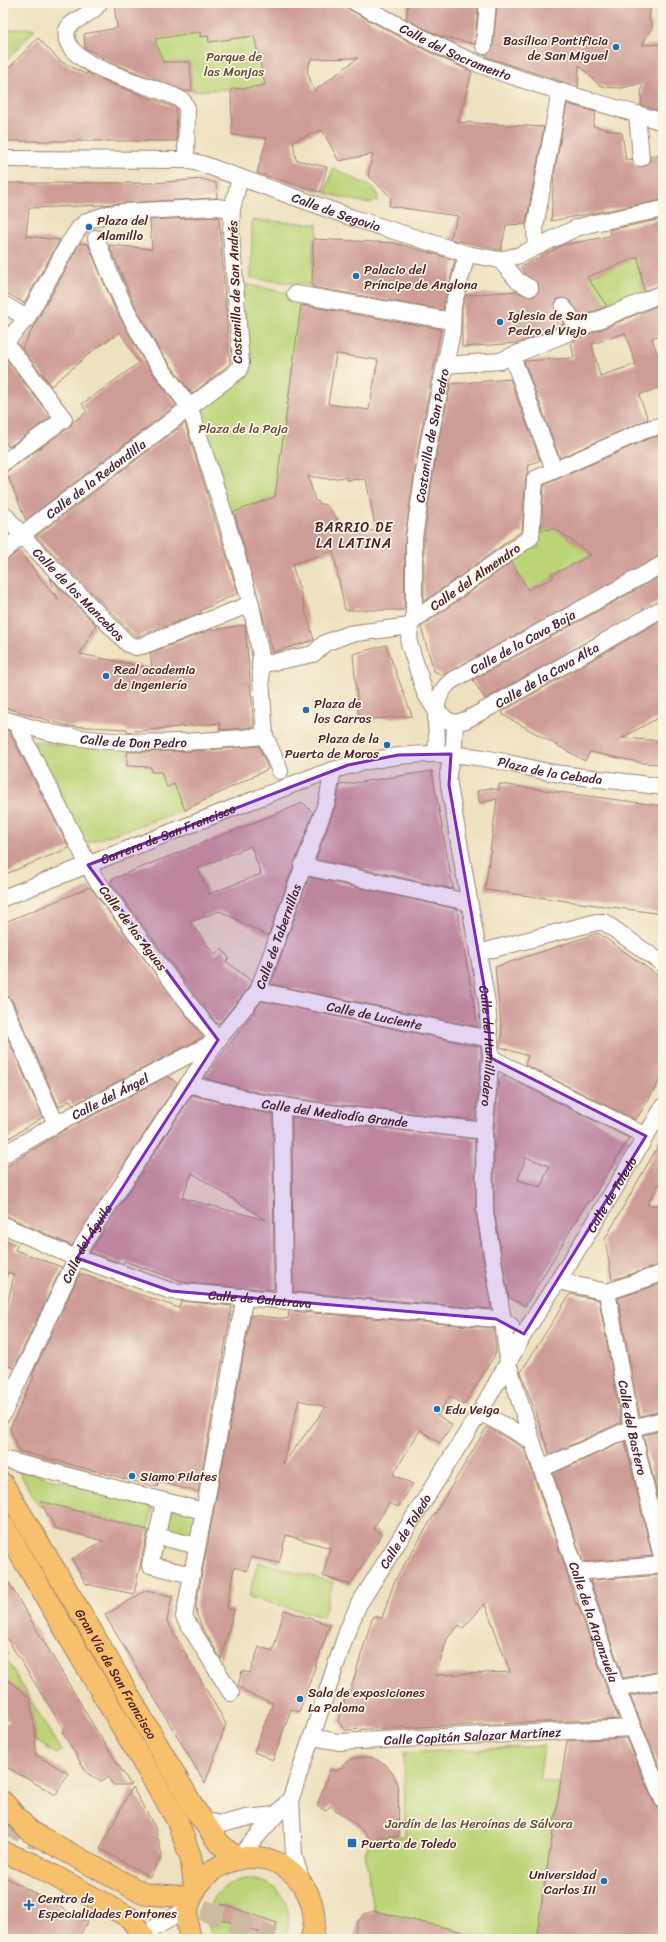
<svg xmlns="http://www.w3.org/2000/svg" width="666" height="1942" font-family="Sriracha,sans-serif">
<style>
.green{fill:#bcd478;stroke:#837a52;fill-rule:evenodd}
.building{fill:#ce9c96;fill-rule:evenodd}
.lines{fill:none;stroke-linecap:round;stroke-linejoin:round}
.major-tunnel{stroke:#cdbaa1;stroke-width:21;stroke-dasharray:21 10;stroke-linecap:butt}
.minor-casing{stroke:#9c8075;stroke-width:18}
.major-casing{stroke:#9c8075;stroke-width:23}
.minor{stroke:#fff;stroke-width:16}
.major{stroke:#f7c06c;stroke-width:21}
.marked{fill:#7b2cbf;fill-opacity:0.2;stroke:#7b2cbf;stroke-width:3;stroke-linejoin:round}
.poi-dot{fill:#1f6fb2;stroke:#fcf5e5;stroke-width:1.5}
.labels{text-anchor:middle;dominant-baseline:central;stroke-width:3.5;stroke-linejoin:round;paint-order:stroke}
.poi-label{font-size:13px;fill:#4a1f2b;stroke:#fcf5e5;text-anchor:start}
.street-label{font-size:13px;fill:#4a1f2b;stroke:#fcf5e5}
.park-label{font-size:13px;fill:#664c3e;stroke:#fcf5e5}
.neighbourhood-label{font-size:14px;letter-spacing:1px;fill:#4a1f2b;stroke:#fcf5e5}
</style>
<rect width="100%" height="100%" fill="#fcf5e5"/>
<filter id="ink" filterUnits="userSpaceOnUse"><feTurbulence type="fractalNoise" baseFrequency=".025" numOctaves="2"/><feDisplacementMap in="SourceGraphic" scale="8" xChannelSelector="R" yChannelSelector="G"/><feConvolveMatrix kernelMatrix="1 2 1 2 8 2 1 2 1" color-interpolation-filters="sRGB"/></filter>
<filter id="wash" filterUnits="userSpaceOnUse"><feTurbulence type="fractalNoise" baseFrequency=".012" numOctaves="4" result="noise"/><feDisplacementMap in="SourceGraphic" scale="16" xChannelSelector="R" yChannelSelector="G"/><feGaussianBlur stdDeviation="0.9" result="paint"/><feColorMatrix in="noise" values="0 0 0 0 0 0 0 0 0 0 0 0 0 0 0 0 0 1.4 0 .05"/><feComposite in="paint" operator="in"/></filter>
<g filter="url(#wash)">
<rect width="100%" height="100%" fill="#eee1bf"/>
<!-- green -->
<path class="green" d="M25 28 35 29 3 64V31Z
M271 28 255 43 265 84 254 88 192 91 190 62H163L158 48 157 38 200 32V37H208L209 42 238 38Z
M333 168 375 189 378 195 377 201 365 203 325 193Z
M252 220 317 224V240H313L312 286 251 278Z
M637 251 644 296 609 309 587 277 628 262 626 255Z
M243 284 302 296 275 497 225 516 197 415 248 368Z
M556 529 591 555 552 575 553 578 523 593 525 585 510 560 527 549 538 548V530Z
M33 741 62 746 161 750 185 810 84 844Z
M18 1470 153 1505 148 1530 47 1503 40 1507Z
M174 1507 198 1513 191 1540 164 1530 167 1512Z
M258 1562 333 1582 323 1617 249 1597Z
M3 1648 8 1655 5 1657 61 1751 57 1754 36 1741 34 1724 30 1711 3 1676Z
M544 1746 539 1780 560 1783 536 1939H491L374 1911 365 1852 371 1841 378 1837 405 1836 404 1753Z
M248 1879C257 1880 264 1882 272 1886 288 1897 294 1923 283 1939H214C203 1923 209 1897 225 1887 232 1882 240 1880 248 1879ZM219 1906 278 1927 275 1935 273 1934 272 1936 234 1925 216 1914Z"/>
<g id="blocks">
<!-- building -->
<path class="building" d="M114 3H337L429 52 472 72 458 122 544 127 526 224 506 225 501 250 450 239 458 216 389 206 391 197 368 175 373 154 339 161 322 130 293 141 296 160 327 167 320 192 257 173 267 138 232 135 231 89 247 88 265 85 254 36 209 42 208 36 200 37V32L155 39 163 62H190L192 91H184L117 65 85 48 84 34 117 28ZM358 58 314 91 307 71 311 59Z
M408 3H478L475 44 439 36 406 19Z
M497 3H651L649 20 652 24V28L642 45 663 44V112L641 105 642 83 622 88 605 87 598 84 579 65 578 87 486 57 493 47Z
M38 38 60 61 87 75V72L109 83 176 108 177 141H3V74Z
M567 104 596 112 593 126 622 133 626 160 632 159 637 166H646L650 162V156L663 154V200L551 221 554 174Z
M202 179 216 183 217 198 123 203 104 205 29 208 26 236 60 240 24 303 3 291V183H154Z
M219 217 230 364 192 394 158 348 133 301 109 245 152 249 150 220Z
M657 220H663V284L644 291 638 257 587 277 607 306 581 317 570 301 561 298 557 300 554 308 564 324 519 343 462 347V307L466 295 516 291 526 296H534L538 292V284L525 274 521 267 563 245 610 236 609 230Z
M313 239 395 243 455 260 443 310 312 287Z
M80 243 88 244 115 309 142 358 176 405 26 520 6 472 70 427 73 422 87 412 82 404 139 363 120 332 94 350 51 386 22 348Z
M663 303V334L652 338 663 371V386L639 395 648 419 560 458 524 361 574 358 571 342ZM625 333 636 364 600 376 592 344Z
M301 305 441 329 419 444 405 536 404 610H345L333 551 292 564 314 640 273 652 234 512 275 497ZM336 354 378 360 369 410 328 404ZM308 476 328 479 347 477V480L366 479 376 531 335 529 337 518 326 505 318 503V501H315Z
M3 355 51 417 9 447 3 439Z
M510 379 540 460 529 465 526 478 522 531 424 602V538L437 448 451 384Z
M185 423 238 593 201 610V613L136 637 36 536Z
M663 435V555L443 675 434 671 421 627 512 562 528 590 553 578 552 575 591 555 556 529 541 530 544 485 648 439Z
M19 551 59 601 50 578 96 625 80 654 152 668 150 653 210 630 245 625 254 727 220 730V723L127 732V729L68 726 3 707V561L9 559Z
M663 575V599L485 699 473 680Z
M663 619V715L622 738 663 741V764L643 763 590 752 585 761 503 715V711Z
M386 645 412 716 359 720 353 654Z
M3 729 9 731 69 848 3 875Z
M259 746 268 769 185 810 174 784 167 787 161 772H151V767L127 766V752L192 751Z
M432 771 453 889 316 859 336 804 340 785Z
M499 784 663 806V914L485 890 497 799 480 803 477 791 489 788 499 790Z
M303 803 313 813 268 936 220 911 190 922 215 955 222 949 229 958 226 961 251 981 250 986 220 1023H216L111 883 112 879ZM251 846 261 874 209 894 198 868Z
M309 877 457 909 478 1027 271 984Z
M90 887 203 1037 73 1105 70 1100 59 1107 12 1000 8 996 3 995V923Z
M598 933 663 979V1075L636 1120 525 1065 528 1056 500 1047 502 1034 495 967Z
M262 1001 481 1047V1058L475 1120 331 1104 259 1093 204 1078Z
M3 1028 43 1117 3 1142Z
M168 1076 177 1083 72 1246 3 1214V1169L61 1132Z
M505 1076 629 1138 590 1202 588 1201 525 1306 509 1298 494 1211V1131L499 1079ZM526 1157 549 1166 541 1187 518 1180Z
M192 1095 255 1111 273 1114 274 1290 187 1283 124 1261 123 1264 90 1252ZM192 1173 266 1220 182 1198Z
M292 1117 475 1139 476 1213 491 1309 293 1292Z
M663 1137V1184L658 1185 647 1205 663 1206V1264L612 1280 605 1239Z
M3 1239 17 1245 15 1250 62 1267 14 1368 3 1364V1323L14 1275 8 1272 5 1280H3Z
M81 1274 179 1308 181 1301 232 1306 198 1492 159 1482 157 1487 19 1451 10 1428 34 1376 32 1375 79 1275Z
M663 1283V1411L640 1416 618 1298Z
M570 1294 599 1300 621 1422 550 1455 521 1372Z
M289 1311 494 1328 496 1353 464 1405 450 1396 437 1415 452 1425 440 1443 420 1430 393 1475 413 1484 398 1507 389 1503 373 1529 382 1534 350 1585 323 1576 330 1548 286 1535 279 1563 251 1557 247 1571 234 1567 227 1609 234 1610 221 1659 202 1627 197 1615 196 1604 251 1315 288 1319ZM299 1400 326 1407 283 1464Z
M487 1427 524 1448 565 1566 576 1605 577 1603 608 1692 619 1719 345 1730 338 1721 346 1695H349L373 1616 382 1618 395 1580ZM485 1604 510 1672 436 1675 447 1639 459 1625 463 1628Z
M663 1430V1520L643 1435Z
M625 1441 652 1556 583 1562 553 1474Z
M40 1501 148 1530 134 1594 86 1584 72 1559 103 1541 55 1528Z
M3 1573 95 1728 131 1785H113L108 1777 101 1781 87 1773 62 1732 64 1730 3 1632Z
M663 1575V1671L623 1678 590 1580Z
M145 1591 172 1596 167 1621 226 1724 205 1783 105 1615Z
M284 1610 330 1625 299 1712 291 1709 273 1760 254 1752 273 1703 251 1695 238 1686 242 1671 250 1673 259 1647 273 1651Z
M3 1676 30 1698 35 1730 36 1755 68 1773 56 1795 3 1765V1724L10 1722 3 1711Z
M663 1690V1775L630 1696Z
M627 1738 654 1804 658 1808 663 1809V1939H536L567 1741Z
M363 1757 373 1758 386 1765 395 1777 398 1789 399 1836 378 1837V1848L358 1826 330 1806 326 1811 317 1806 330 1769 337 1771 352 1759Z
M132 1787 155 1827 162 1855 150 1877 100 1849Z
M3 1876 87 1922 78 1939H3Z
M222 1904 277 1923 272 1936 217 1918Z
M374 1911 472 1934V1939H354L357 1923 364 1914Z"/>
</g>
</g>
<g filter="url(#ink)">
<use href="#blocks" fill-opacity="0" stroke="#9c8075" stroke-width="1"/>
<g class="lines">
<!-- major-tunnel -->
<path class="major-tunnel" d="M3 1824 39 1840
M174 1898 274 1939"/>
<!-- minor casing -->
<g class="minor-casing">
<g id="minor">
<path d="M99 3C93 15 70 20 67 30 58 69 161 85 183 101L187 108 186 160"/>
<path id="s1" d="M356 3C397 24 438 48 481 65 540 88 602 103 663 122"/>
<path d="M484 46 488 3"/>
<path d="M637 114 641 158"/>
<path id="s2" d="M3 159 186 160 202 164 353 218 467 254 500 260 520 255 576 228 594 223 663 209"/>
<path d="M96 238 110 274 124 305 150 353 190 408 225 516 251 604 261 657 260 665 265 736 280 771"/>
<path d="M536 247 535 227 560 91"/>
<path d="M500 260 518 281 530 288"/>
<path d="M295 294 452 321"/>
<path d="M3 304 27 318"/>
<path d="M563 307 569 314 577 329"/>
<path d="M3 345 27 318 69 243 80 227 87 221 108 214 124 212 216 207 232 209"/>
<path d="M512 356 554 470"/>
<path d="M445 365 500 361 663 293"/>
<path id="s3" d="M663 425 645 430 535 479 531 537 414 620 410 626 409 643 425 693 435 709 447 720 455 723 466 720 496 704 663 608"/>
<path d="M3 463 64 419 6 343"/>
<path id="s4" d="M3 513 25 539 128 644 135 647 142 646 251 604"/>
<path id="s5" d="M3 552 33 526 239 370 241 363 231 232 232 209 240 178"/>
<path id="s6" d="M414 620V537L428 446 452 332 453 306 467 254"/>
<path d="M260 665 313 654 325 643 349 634 410 626"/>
<path id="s7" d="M3 719C24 725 46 733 68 736 133 747 200 742 265 736"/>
<path id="s8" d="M455 723 454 745 448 774 449 785 487 1003 491 1058 484 1131 485 1212 503 1320 508 1363 532 1441 617 1689 663 1800"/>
<path id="s9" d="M436 753C440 726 427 702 451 681L663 564"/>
<path d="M302 866 468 902"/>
<path id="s10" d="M3 898 312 777C373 756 425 748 489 759 511 763 532 769 554 773 590 778 627 782 663 787"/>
<path d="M478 953 597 922H604L663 964"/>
<path id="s11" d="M258 991 490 1039"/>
<path d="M3 1004 56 1124"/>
<path d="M491 1058 646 1136"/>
<path id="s12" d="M188 1084 257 1102 330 1113 484 1131"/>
<path d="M282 1105 284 1300"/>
<path id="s13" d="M3 1155 56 1124 218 1040 182 995 95 878 16 723"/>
<path id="s14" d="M3 1225 69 1255 171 1291 496 1319 503 1320 511 1326"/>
<path d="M558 1281 607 1292 663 1273"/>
<path id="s15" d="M607 1292 632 1428 663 1562"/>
<path d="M480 1412 532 1441"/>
<path id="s16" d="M3 1414 83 1244 188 1084 218 1040 258 991 327 801 333 770"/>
<path d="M3 1459 203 1511"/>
<path d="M543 1468 632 1428 663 1420"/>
<path d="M164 1501 157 1536 197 1546"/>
<path d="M157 1536 150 1565 192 1575"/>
<path d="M576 1572 663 1565"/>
<path d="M617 1689 663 1680"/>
<path d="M231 1693 184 1617 245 1296"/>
<path id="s17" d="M312 1737 339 1742 633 1728"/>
<path d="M204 1821 222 1824 246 1818 275 1815"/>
<path d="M237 1859 291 1798"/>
<path id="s18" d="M302 1882 294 1856 291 1798 348 1629 359 1604 480 1412 524 1334 592 1227 663 1107"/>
<path d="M135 1939 189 1908"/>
</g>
</g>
<!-- major casing -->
<g class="major-casing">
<g id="major">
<path id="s19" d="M3 1484 85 1620 196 1811 218 1842 237 1859"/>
<path d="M3 1525 177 1820 191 1858 195 1891"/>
<path d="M3 1802 29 1831 144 1894 192 1897"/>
<path d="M3 1852 33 1864 130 1918 145 1939"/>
<path d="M191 1939C166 1871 269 1821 307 1892 314 1906 317 1924 311 1939"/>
</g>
</g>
<!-- minor -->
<use href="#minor" class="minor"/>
<!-- major -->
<use href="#major" class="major"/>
</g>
</g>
<!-- marked area -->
<path class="marked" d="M451 754 449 785 487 1003 491 1058 646 1136 524 1334 496 1319 171 1291 77 1258 218 1040 88 865 348 765 398 755Z"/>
<!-- markers -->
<g class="poi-dot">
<circle cx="616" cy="47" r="4"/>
<circle cx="89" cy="227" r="4"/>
<circle cx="356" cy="276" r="4"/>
<circle cx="500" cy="322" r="4"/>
<circle cx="106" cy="676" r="4"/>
<circle cx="306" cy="710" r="4"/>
<circle cx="387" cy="745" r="4"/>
<circle cx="437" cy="1409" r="4"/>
<circle cx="132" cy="1476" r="4"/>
<circle cx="300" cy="1699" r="4"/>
<rect x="347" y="1838" width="10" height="10" rx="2"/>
<circle cx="604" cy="1881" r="4"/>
<path d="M27 1899h4v4h4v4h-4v4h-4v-4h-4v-4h4z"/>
</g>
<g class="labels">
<!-- poi labels -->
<g class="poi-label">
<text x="608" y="40" text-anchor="end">Basílica Pontificia<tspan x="608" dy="15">de San Miguel</tspan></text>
<text x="97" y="220">Plaza del<tspan x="97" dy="15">Alamillo</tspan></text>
<text x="364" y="269">Palacio del<tspan x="364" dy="15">Príncipe de Anglona</tspan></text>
<text x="508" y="315">Iglesia de San<tspan x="508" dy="15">Pedro el Viejo</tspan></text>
<text x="114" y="669">Real academia<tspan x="114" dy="15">de ingeniería</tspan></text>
<text x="314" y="703">Plaza de<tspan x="314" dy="15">los Carros</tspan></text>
<text x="379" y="738" text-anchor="end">Plaza de la<tspan x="379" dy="15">Puerta de Moros</tspan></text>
<text x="445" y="1409">Edu Veiga</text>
<text x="140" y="1476">Siamo Pilates</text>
<text x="308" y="1692">Sala de exposiciones<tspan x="308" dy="15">La Paloma</tspan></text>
<text x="361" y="1843">Puerta de Toledo</text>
<text x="596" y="1874" text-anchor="end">Universidad<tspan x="596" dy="15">Carlos III</tspan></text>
<text x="38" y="1898">Centro de<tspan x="38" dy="15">Especialidades Pontones</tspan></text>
</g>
<!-- street labels -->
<g class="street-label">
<text stroke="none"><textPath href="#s1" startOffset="111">Calle del Sacramento</textPath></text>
<text stroke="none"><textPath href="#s2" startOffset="342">Calle de Segovia</textPath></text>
<text transform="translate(235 292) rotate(-92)">Costanilla de San Andrés</text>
<text stroke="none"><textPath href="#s6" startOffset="186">Costanilla de San Pedro</textPath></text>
<text stroke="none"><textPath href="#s5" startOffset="118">Calle de la Redondilla</textPath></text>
<text transform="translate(475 577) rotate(-35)">Calle del Almendro</text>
<text stroke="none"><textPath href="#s4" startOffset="111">Calle de los Mancebos</textPath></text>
<text stroke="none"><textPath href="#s9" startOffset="158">Calle de la Cava Baja</textPath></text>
<text stroke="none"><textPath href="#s3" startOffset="565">Calle de la Cava Alta</textPath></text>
<text stroke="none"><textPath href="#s7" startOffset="133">Calle de Don Pedro</textPath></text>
<text stroke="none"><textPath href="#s10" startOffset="574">Plaza de la Cebada</textPath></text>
<text stroke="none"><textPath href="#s10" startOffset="177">Carrera de San Francisco</textPath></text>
<text transform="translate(133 928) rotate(53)">Calle de las Aguas</text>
<text stroke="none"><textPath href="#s16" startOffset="554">Calle de Tabernillas</textPath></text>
<text stroke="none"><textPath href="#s11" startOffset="119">Calle de Luciente</textPath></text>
<text stroke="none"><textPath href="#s8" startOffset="327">Calle del Humilladero</textPath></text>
<text stroke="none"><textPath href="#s13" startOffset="122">Calle del Ángel</textPath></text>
<text stroke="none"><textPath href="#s12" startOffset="150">Calle del Mediodía Grande</textPath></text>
<text stroke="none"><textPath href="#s18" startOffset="772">Calle de Toledo</textPath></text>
<text stroke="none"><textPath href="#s16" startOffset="190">Calle del Águila</textPath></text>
<text stroke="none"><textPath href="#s14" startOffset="270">Calle de Calatrava</textPath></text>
<text stroke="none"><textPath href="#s15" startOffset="138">Calle del Bastero</textPath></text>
<text stroke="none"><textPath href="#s18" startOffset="377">Calle de Toledo</textPath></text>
<text stroke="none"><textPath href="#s8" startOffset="919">Calle de la Arganzuela</textPath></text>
<text stroke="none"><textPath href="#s19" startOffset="221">Gran Vía de San Francisco</textPath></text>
<text stroke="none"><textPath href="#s17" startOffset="161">Calle Capitán Salazar Martínez</textPath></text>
</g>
<!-- park labels -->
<g class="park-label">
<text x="234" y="56">Parque de<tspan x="234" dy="15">las Monjas</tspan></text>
<text x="243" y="428">Plaza de la Paja</text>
<text x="479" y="1823">Jardín de las Heroínas de Sálvora</text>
</g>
<!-- neighbourhood labels -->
<g class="neighbourhood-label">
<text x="354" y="527">BARRIO DE<tspan x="354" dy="16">LA LATINA</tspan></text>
</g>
</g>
<!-- margin -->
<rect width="666" height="1942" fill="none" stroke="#fcf5e5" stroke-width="16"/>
</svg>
